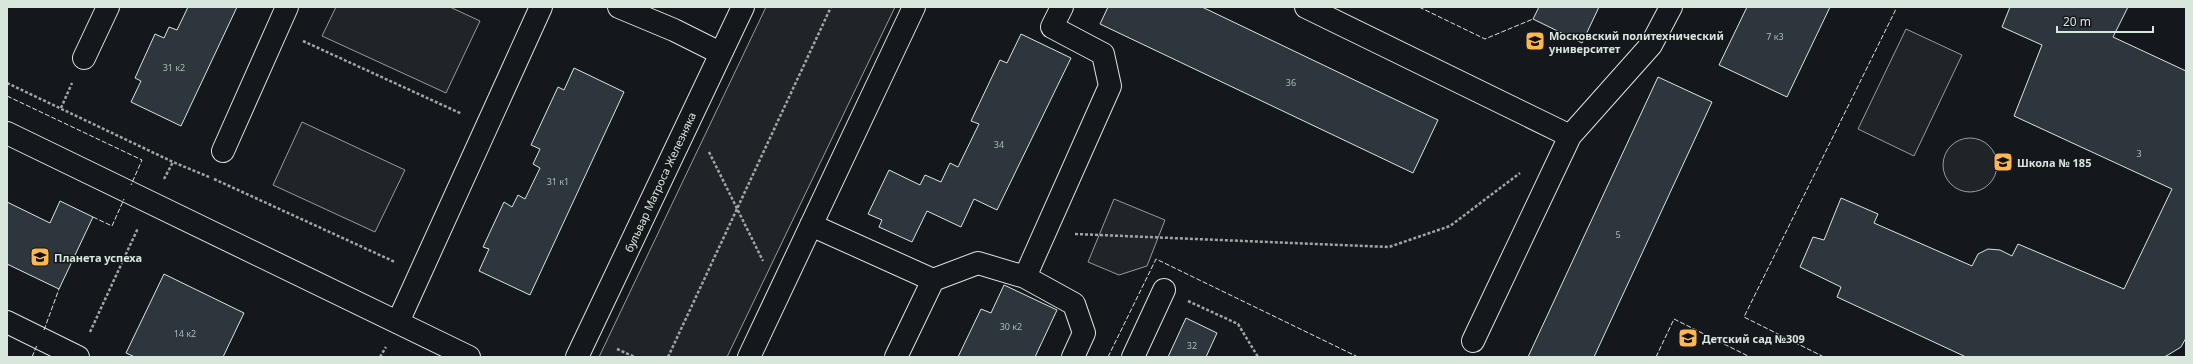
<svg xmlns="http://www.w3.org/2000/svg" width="2193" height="364" font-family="'Noto Sans',sans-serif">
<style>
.green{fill:#202428;stroke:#939e99}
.building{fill:#2c363c;stroke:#d8e6dc}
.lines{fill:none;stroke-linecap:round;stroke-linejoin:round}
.minor-casing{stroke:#d8e6dc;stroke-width:24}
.path{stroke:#9da8a2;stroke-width:2.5;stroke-dasharray:3 2;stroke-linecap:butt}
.minor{stroke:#14181c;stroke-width:22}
.fence{stroke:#d8e6dc;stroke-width:1;stroke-dasharray:5 2;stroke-linecap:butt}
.labels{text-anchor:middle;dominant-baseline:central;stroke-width:3;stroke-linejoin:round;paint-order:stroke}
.number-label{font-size:9px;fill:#adbab4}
.poi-label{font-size:11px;font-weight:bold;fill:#d8e6dc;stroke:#14181c;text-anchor:start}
.street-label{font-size:11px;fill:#d8e6dc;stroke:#14181c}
</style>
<rect width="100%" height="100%" fill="#14181c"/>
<!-- green -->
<path class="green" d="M336 7H450L480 21 446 93 322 36Z
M766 7H895L727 357H599Z
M1906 29 1962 55 1914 156 1858 129Z
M302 122 405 170 375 232 273 185Z
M1943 165a27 27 0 1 1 54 0a27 27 0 1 1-54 0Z
M1114 199 1165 220 1147 266 1119 275 1088 262Z"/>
<!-- building -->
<path class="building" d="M188 7H237L181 126 131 102 141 81 135 78 155 34 164 38 169 27 177 30Z
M1108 7H1202L1438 120 1413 173 1100 24Z
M1539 7H1599L1582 43 1533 19Z
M1747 7H1830L1787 97 1719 65Z
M2010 7H2128L2113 37 2186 71V338L2181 347 2168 355 2164 357H1966L1837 297 1841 287 1800 267 1813 237 1824 240 1841 198 1878 214 1874 223 1972 266 1978 254 1988 249 2000 250 2012 256 2018 244 2124 289 2172 189 2014 116 2042 45 2002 27Z
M1021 34 1071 58 997 210 974 199 961 227 927 211 912 242 879 227 882 220 868 214 889 170 920 185 925 175 941 182 950 163 958 167 979 124 971 121 1000 60 1007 63Z
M574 68 624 92 530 295 479 271 489 249 483 247 504 202 512 207 518 195 525 199 540 168 533 164 540 149 531 145 558 87 564 90Z
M1658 77 1712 102 1594 357H1528Z
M60 201 93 217 59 289 7 264V202L50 223Z
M164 274 244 313 223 357H135L126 353Z
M1004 285 1057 310 1035 357H958L981 309 991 313Z
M1186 318 1217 333 1206 357H1168Z"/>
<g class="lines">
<!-- minor casing -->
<g class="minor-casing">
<path id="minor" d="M619 7 674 30 720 53
M1306 7 1570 136 1473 341
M84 58 108 7
M7 133 469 357
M1570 136 1651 45 1671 7
M223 151 287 7
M811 225 933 280 978 263 1025 277 1110 86 1103 54 1052 27 1062 7
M1025 277 1074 304 1084 333 1073 357
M7 322 78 357
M398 322 541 7
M577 357 743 7
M749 357 914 7
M896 357 933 280
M1133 357 1164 290"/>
</g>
<!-- path -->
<path class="path" d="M303 41 462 114
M7 83 173 162 209 177
M61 108 72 83
M709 152 763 261
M164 179 173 162
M214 179 395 262
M1075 234 1389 247 1450 226 1520 173
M1188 301 1238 324 1258 357
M90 332 138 228
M617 349 635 357
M380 357 386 347
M668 357 831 7"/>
<!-- minor -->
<use href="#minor" class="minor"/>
<!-- fence -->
<path class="fence" d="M1419 7 1485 39 1533 19
M7 96 142 160 131 185
M93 217 112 226 124 199
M44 330 59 289
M32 357 37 345
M1108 357 1156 259 1358 357
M1656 357 1674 319 1750 357
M1824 357 1744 317 1897 7"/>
</g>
<!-- icons -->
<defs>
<g id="university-square" transform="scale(1)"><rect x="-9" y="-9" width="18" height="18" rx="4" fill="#ffb74d" stroke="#14181c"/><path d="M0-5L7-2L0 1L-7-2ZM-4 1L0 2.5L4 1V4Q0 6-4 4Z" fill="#111"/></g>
<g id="school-square" transform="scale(1)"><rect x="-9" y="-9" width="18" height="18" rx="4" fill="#ffb74d" stroke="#14181c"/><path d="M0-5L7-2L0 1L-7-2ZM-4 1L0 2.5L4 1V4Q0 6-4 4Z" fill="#111"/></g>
</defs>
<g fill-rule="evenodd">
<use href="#university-square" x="1535" y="41"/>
<use href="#school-square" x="2003" y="162"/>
<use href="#school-square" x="40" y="257"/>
<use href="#school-square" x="1688" y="338"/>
</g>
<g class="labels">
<!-- number labels -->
<g class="number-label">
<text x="1775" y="36">7 к3</text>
<text x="174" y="67">31 к2</text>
<text x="1291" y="82">36</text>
<text x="999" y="144">34</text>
<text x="2139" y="153">3</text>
<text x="558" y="181">31 к1</text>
<text x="1618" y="234">5</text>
<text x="1011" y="326">30 к2</text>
<text x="185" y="333">14 к2</text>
<text x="1192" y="345">32</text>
</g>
<!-- poi labels -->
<g class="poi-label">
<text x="1549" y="35">Московский политехнический<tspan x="1549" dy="13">университет</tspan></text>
<text x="2017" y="162">Школа № 185</text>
<text x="54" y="257">Планета успеха</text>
<text x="1702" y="338">Детский сад №309</text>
</g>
<!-- street labels -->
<g class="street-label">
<text transform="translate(660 182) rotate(-65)">бульвар Матроса Железняка</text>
</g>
</g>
<!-- border -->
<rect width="2193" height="364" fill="none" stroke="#d8e6dc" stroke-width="16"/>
<!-- scale -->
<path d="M2057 26v6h96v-6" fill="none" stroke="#d8e6dc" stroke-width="2"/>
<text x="2063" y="26" font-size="12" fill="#d8e6dc" stroke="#14181c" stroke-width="3" paint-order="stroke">20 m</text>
</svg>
